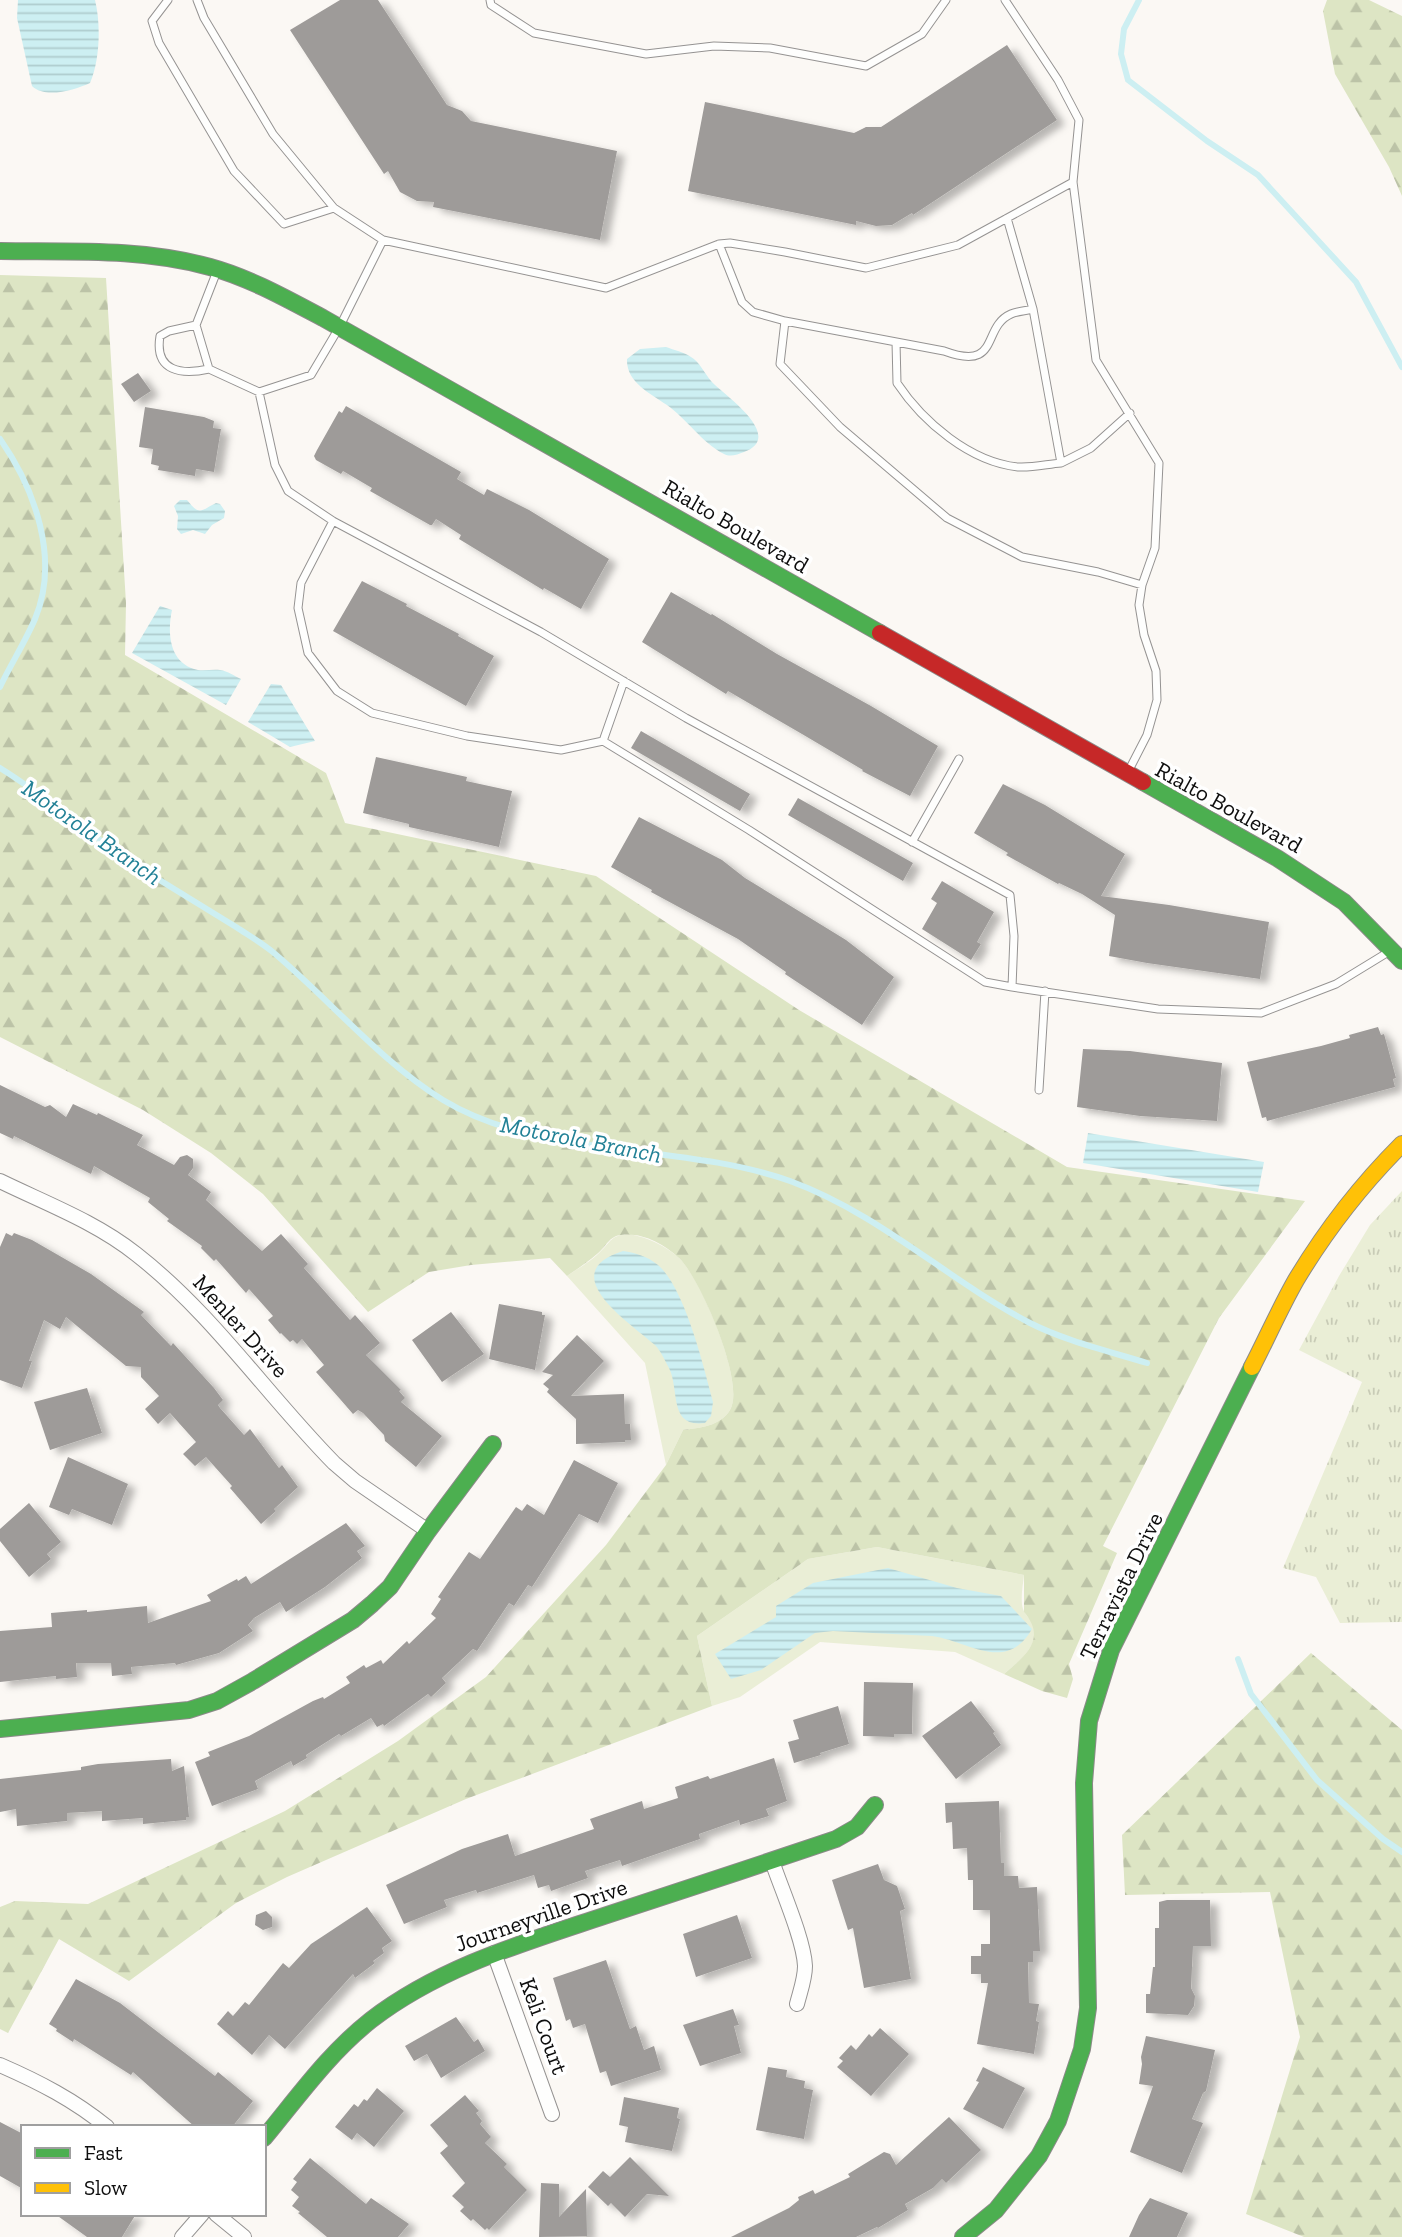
<svg xmlns="http://www.w3.org/2000/svg" width="1402" height="2237" font-family="'Zilla Slab',serif">
<style>
.grass{fill:#eaeed6}
.forest{fill:url(#forest-firs)}
.park{fill:url(#park-tufts)}
.water{fill:url(#water-rules)}
.lines{fill:none;stroke-linecap:round;stroke-linejoin:round}
.stream{stroke:#cdeff2;stroke-width:6}
.building{fill:#9e9b99;filter:url(#shadow)}
.lane-casing{stroke:#959392;stroke-width:9}
.street-casing{stroke:#959392;stroke-width:16}
.fast-casing{stroke:#8b8a88;stroke-width:18}
.slow-casing{stroke:#8b8a88;stroke-width:18}
.jam-casing{stroke:#8b8a88;stroke-width:18}
.lane{stroke:#fefefd;stroke-width:7}
.street{stroke:#fefefd;stroke-width:14}
.fast{stroke:#4caf50;stroke-width:16}
.slow{stroke:#ffc107;stroke-width:16}
.jam{stroke:#c62828;stroke-width:16}
.labels{text-anchor:middle;dominant-baseline:central;stroke-width:7;stroke-linejoin:round;paint-order:stroke}
.street-label{font-size:23px;fill:#0e0e0e;stroke:#fff}
.water-label{font-size:24px;font-style:italic;fill:#228196;stroke:#fff}
</style>
<defs>
<pattern id="forest-firs" width="22" height="20" patternUnits="userSpaceOnUse" patternTransform="scale(1.75)"><rect width="22" height="20" fill="#dde5c4"/><path d="M5 1l3.5 6h-7zM16 11l3.5 6h-7z" fill="#bcc3a7"/></pattern>
<pattern id="park-tufts" width="24" height="20" patternUnits="userSpaceOnUse" patternTransform="scale(1.75)"><rect width="24" height="20" fill="#eaeed6"/><path d="M3 7l-1-3M5 7V3M7 7l1-3M15 17l-1-3M17 17v-4M19 17l1-3" fill="none" stroke="#c8cbb6"/></pattern>
<pattern id="water-rules" width="6" height="5" patternUnits="userSpaceOnUse" patternTransform="scale(1.75)"><rect width="6" height="5" fill="#cdeff2"/><path d="M0 2.5h6" fill="none" stroke="#afccce"/></pattern>
<filter id="shadow"><feDropShadow dx="8" dy="4.5" stdDeviation="3.5" flood-color="#0004"/></filter>
</defs>
<rect width="100%" height="100%" fill="#fbf8f4"/>
<!-- grass -->
<path class="grass" d="M630 1234C648 1238 664 1245 678 1257 700 1276 746 1384 730 1410 721 1426 699 1428 683 1430L666 1465 645 1363 567 1276C577 1269 590 1262 599 1253 612 1241 610 1235 630 1234Z
M877 1547 1024 1575C1023 1585 1020 1599 1023 1609 1025 1615 1030 1618 1033 1623 1043 1643 1017 1663 1004 1674L955 1652 820 1642 740 1697 712 1706 697 1636 808 1559Z"/>
<!-- forest -->
<path class="forest" d="M1327 0H1369L1402 16V196L1389 167 1335 74 1323 11Z
M0 275 106 278 126 603 125 655 326 773 345 823 596 876 799 1010 1067 1167 1305 1201 1219 1318 1103 1546 1117 1553 1069 1664 1073 1679 1067 1698 1042 1691 1004 1674C1026 1655 1047 1639 1024 1612V1575L877 1547 808 1559 697 1636 712 1706 466 1799 287 1877 236 1903 129 1981 59 1939 8 2033 0 2029V1907L15 1901 88 1904 285 1811 398 1741 486 1677 606 1545 666 1465 683 1430C699 1428 721 1426 730 1410 746 1384 700 1278 679 1258 664 1244 642 1232 621 1235 609 1236 606 1247 597 1254 588 1262 577 1269 567 1276L550 1258 471 1265 429 1272 368 1312 263 1194 211 1153 143 1110 0 1037Z
M1311 1653 1402 1730V2237H1304L1246 2214 1300 2037 1270 1892 1125 1895 1122 1835Z"/>
<!-- park -->
<path class="park" d="M1402 1191V1622L1340 1623 1316 1577 1283 1568 1362 1382 1299 1350 1339 1276 1370 1225Z"/>
<!-- water -->
<path class="water" d="M18 0H95C101 24 100 60 90 83 75 90 45 99 32 86L17 18Z
M666 347C674 350 684 352 691 357 699 361 705 374 711 381 724 395 786 436 744 452 737 455 730 457 724 454 701 442 687 419 667 405 650 393 626 382 627 359L640 349Z
M180 500H187C200 516 200 511 216 503L220 504 225 511 224 518 212 525 205 534 193 530 181 534 177 529 178 516 174 506Z
M160 606 172 610C167 633 169 664 198 670 205 671 213 669 220 670 228 671 234 676 241 679L226 705 132 653Z
M271 684 281 685 315 741 290 747 248 722Z
M1088 1133 1264 1162 1258 1192 1083 1163Z
M623 1251C636 1253 647 1256 658 1265 685 1288 704 1368 713 1402L711 1416 705 1423C668 1428 680 1390 669 1368 665 1361 661 1351 655 1345 629 1322 553 1273 623 1251Z
M888 1568 957 1588 1001 1596 1032 1629C1006 1674 969 1641 932 1636L833 1631 815 1633 761 1670 731 1679 715 1654 776 1617V1606L813 1583Z"/>
<g class="lines">
<!-- stream -->
<path class="stream" d="M1139 0 1124 29 1121 54 1128 80 1207 141 1258 175 1356 282 1402 367
M0 439C35 489 60 559 35 619 25 642 11 664 0 687
M0 768C49 798 91 837 140 868 172 888 204 907 236 927 248 935 262 943 274 953 331 1001 380 1061 443 1100 542 1160 681 1142 790 1181 880 1214 945 1278 1028 1322 1065 1341 1108 1351 1147 1363
M1238 1659 1251 1694 1317 1780 1383 1839 1402 1852"/>
</g>
<!-- building -->
<path class="building" d="M340 0H378L447 105 462 111 471 121 617 151 600 240 433 207 434 202 417 201 400 192 388 171 384 174 290 30Z
M1007 45 1057 120 913 215 912 213 892 225 876 226 856 221V225L688 191 705 102 854 133 866 127H881Z
M138 373 151 391 134 402 121 384Z
M346 406 461 472 457 479 484 495 487 489 529 510 609 559 581 609 544 588 543 590 459 539 461 535 436 519 432 525H430L370 491 372 488 343 471 341 474 316 460 314 456 317 450 339 411 342 413Z
M145 407 204 417 214 421 213 428 221 429 214 472 196 469 195 476 158 470 159 466 151 464 153 449 139 447Z
M362 581 407 604 406 606 459 634 458 636 494 656 466 706 333 631Z
M671 592 711 615 712 614 777 654 871 706 938 746 910 796 862 771 863 770 802 734 728 691 726 694 642 642Z
M641 731 750 794 740 811 631 748Z
M376 757 467 777 466 781 512 791 499 847 409 827V824L363 813Z
M1003 784 1045 805 1125 854 1101 896 1169 905 1269 922 1260 979 1147 963 1109 956 1115 915 1082 894 1059 883 1058 884 1006 855 1008 853 974 833Z
M798 798 913 863 903 881 788 815Z
M639 817 722 860 745 878 846 940 894 977 862 1025 785 974 786 972 738 939 651 892 652 890 611 867Z
M942 881 994 912 977 942 981 944 971 960 922 929 937 903 931 899Z
M1378 1027 1381 1035 1384 1034 1386 1041 1396 1078 1393 1079 1395 1087 1267 1121 1266 1117 1262 1118 1247 1062 1321 1046 1350 1038 1349 1035Z
M1083 1049 1130 1051 1222 1063 1217 1121 1140 1116 1077 1107Z
M0 1085 45 1107 50 1105 66 1117 73 1104 97 1115 98 1113 143 1135 137 1145 174 1165 180 1157 187 1155 193 1159V1168L188 1175 211 1192 206 1200 262 1251 281 1234 308 1264 304 1268 350 1320 355 1315 380 1343 366 1355 401 1390 399 1391 405 1398 401 1402 442 1436 416 1467 385 1441 384 1435 363 1413 358 1410 353 1414 340 1399 316 1372 324 1365 302 1339 297 1344 293 1340 290 1342 281 1333 280 1334 268 1320 273 1316 249 1289 246 1293 216 1259 214 1261 201 1248 202 1246 167 1221 169 1219 148 1202 150 1198 94 1166 91 1174 14 1136 13 1139 0 1133Z
M6 1233 12 1236 14 1233 32 1240 91 1274 144 1312 141 1315 171 1346 173 1343 214 1388 223 1400 218 1405 220 1408 244 1435 250 1429 279 1468 282 1465 298 1487 274 1509 276 1511 261 1524 230 1488 232 1486 206 1457 195 1466 183 1454 196 1442 170 1413 158 1424 145 1409 159 1396 141 1377V1367L126 1366 66 1317 60 1329 44 1320 29 1361H32L22 1388 0 1380V1247Z
M499 1304 542 1312V1315H545L535 1370 489 1359Z
M451 1312 484 1354 442 1382 412 1340Z
M577 1335 604 1361 571 1396 624 1394 625 1424H630L631 1440H625V1442L576 1444V1419L547 1392 549 1389 543 1384 553 1375 542 1372Z
M87 1388 102 1433 50 1450 34 1402Z
M68 1457 128 1484 112 1525 72 1509 69 1515 49 1507Z
M574 1460 618 1483 598 1523 579 1514 532 1587 528 1585 514 1606 509 1603 477 1651 473 1649 442 1678 446 1683 431 1697 428 1694 384 1726 383 1724 377 1727 371 1718 341 1736 339 1734 306 1755 307 1758 293 1766 291 1761 255 1781 258 1789 212 1806 195 1762 210 1756 208 1752 249 1736 313 1701 323 1697 324 1699 350 1683 346 1677 364 1665 366 1668 381 1660 383 1664 407 1641 409 1644 436 1618 431 1614 441 1599 438 1597 469 1552 480 1559 516 1507 522 1511 527 1504 544 1515Z
M29 1503 61 1542 47 1554 51 1559 29 1577 0 1541V1529Z
M346 1523 365 1546 357 1551 362 1558 325 1587 286 1612 280 1602 254 1618 248 1625 253 1631 219 1653 176 1665 175 1663 131 1667 132 1674 112 1676 111 1663H76L77 1677 56 1679V1676L0 1682V1631L52 1627 51 1613 87 1610V1612L147 1606 148 1623 211 1601 207 1595 237 1579 238 1581 246 1576 251 1584Z
M864 1682 913 1683 912 1734H894V1737L863 1736Z
M971 1701 995 1732 993 1733 1001 1745 956 1779 922 1736Z
M838 1706 849 1744 820 1753 821 1755 794 1763 788 1742 799 1739 793 1720Z
M774 1758 787 1801 766 1809 769 1816 740 1825 739 1820 699 1834 700 1839 622 1866 620 1860 585 1871 588 1878 551 1891 549 1885 538 1888 534 1875 477 1893 476 1890 444 1900 447 1907 404 1924 386 1885 462 1849 508 1834 515 1856 594 1829 590 1819 642 1801 644 1809 678 1798 675 1787 708 1776 710 1779Z
M171 1759 172 1771 184 1766 189 1817H186V1820L143 1824V1818L102 1821V1811L67 1813V1821L17 1826 16 1809 0 1812V1779L81 1770V1767L98 1764Z
M999 1801 1001 1863H1004V1876H1018L1019 1888 1037 1887 1040 1951H1033V1962H1028L1029 2003 1039 2004 1036 2021 1039 2022 1034 2054 977 2044 988 1983H981V1974H971V1956H981V1944H990V1910H973V1880H968L967 1848 953 1849 952 1822 946 1823 945 1803Z
M878 1864 884 1880 897 1886 905 1909 900 1911 911 1979 864 1988 853 1928 848 1930 832 1880Z
M1167 1900H1210L1211 1946H1193L1191 1988 1195 1996 1194 2006 1188 2015 1146 2013V1994H1150L1153 1967H1155V1928H1159V1902Z
M367 1907 392 1941 382 1948 384 1953 373 1961 375 1963 355 1978 353 1974 285 2049 269 2035 252 2055 217 2024 228 2011 233 2016 245 2002 249 2005 283 1963 289 1968 311 1944Z
M266 1911 272 1917V1927L263 1930 255 1925 256 1915Z
M737 1915 752 1958 696 1977 683 1934Z
M606 1960 630 2029 636 2026 644 2050 654 2046 661 2070 611 2086 606 2071 600 2073 585 2024 573 2028 570 2019 566 2021 553 1978Z
M76 1979 120 2003 215 2076 218 2072 253 2101 232 2127H195L133 2072 131 2075 74 2039 73 2042 56 2031 57 2029 49 2024Z
M733 2009 739 2025 734 2026 741 2053 700 2066 683 2025Z
M456 2017 474 2042 478 2039 485 2051 441 2078 427 2054 414 2061 405 2046Z
M880 2028 909 2054 871 2096 837 2067 843 2061 839 2058 851 2045 856 2050 869 2034 872 2037Z
M1146 2036 1215 2050 1206 2091 1203 2093 1192 2119 1203 2123 1182 2173 1130 2152 1153 2086 1139 2084 1142 2064 1141 2057Z
M768 2067 787 2070 786 2077 805 2081 804 2088 813 2090 804 2139 756 2130Z
M983 2067 1025 2088 1003 2129 963 2109 979 2082 976 2081Z
M377 2088 404 2111 374 2147 357 2133 352 2140 335 2127 354 2104 358 2107 364 2099 367 2101Z
M465 2095 479 2111 476 2113 482 2121 480 2124 491 2137 485 2143 507 2164 504 2167 527 2190 489 2230 487 2228 485 2230 473 2219 471 2221 460 2211 464 2207 452 2196 465 2183 440 2153 448 2146 430 2125Z
M624 2097 679 2108 677 2118 680 2119 672 2151 625 2142 628 2127 619 2125Z
M949 2117 981 2150 946 2183 942 2179 933 2188 905 2204 908 2210 878 2228 877 2227 856 2237H731L789 2208 799 2200 798 2197 813 2190 815 2194 850 2177 848 2174 884 2152 890 2154 896 2165Z
M0 2122 23 2134V2189L0 2176Z
M630 2157 669 2196 647 2194 625 2217 611 2203 608 2206 588 2187 603 2171 610 2177Z
M310 2158 366 2204 371 2198 409 2224 398 2237H327L298 2213 300 2212 292 2206 299 2197 291 2190 297 2182 293 2179Z
M541 2183 559 2184V2217L586 2189 587 2236 539 2237Z
M1150 2198 1188 2213 1177 2237H1129L1139 2215Z
M55 2214H136L122 2237H87Z"/>
<g class="lines">
<!-- lane casing -->
<g class="lane-casing">
<path id="lane" d="M168 0 152 21 159 43 234 171 284 224 334 208 383 240 340 326 311 375 259 392 209 369 196 325 217 271
M197 0 204 18 273 134 334 208
M490 0 491 5 534 33 646 54 714 46 770 48 866 66 922 34 946 0
M1005 0 1058 80 1079 120 1073 182 1096 360 1159 463 1155 548 1142 585 1139 605 1144 635 1156 671 1157 700 1147 735 1129 770
M1073 182 958 245 866 268 785 252 730 243 719 244 742 302 753 312 785 321 780 364 840 427 947 518 1022 557 1098 572 1142 585
M1007 218 1033 309
M383 240 606 288 719 244
M785 321 944 351C1001 372 981 327 1011 314 1018 311 1026 311 1033 309L1061 463 1091 448 1130 413
M196 325 169 331 160 336C154 372 182 375 209 369
M896 342 897 383C923 422 970 462 1018 467 1032 468 1048 464 1061 463
M259 392 275 465 288 491 333 521 541 632 686 718 1010 895 1014 936 1012 987 1158 1009 1261 1013 1336 984 1390 951
M333 521 301 583 298 608 308 653 337 691 372 713 467 736 561 750 603 741 624 681
M603 741 749 830 985 982 1012 987
M912 842 959 759
M1039 1090 1045 991"/>
</g>
<!-- street casing -->
<g class="street-casing">
<path id="street" d="M0 1181C45 1203 96 1222 136 1254 213 1314 266 1394 334 1463L355 1481 428 1531
M772 1861C781 1888 804 1940 805 1966 805 1979 800 1992 797 2004
M494 1953 552 2114
M0 2065C39 2082 74 2100 107 2127
M216 2214 244 2237
M182 2237 202 2214"/>
</g>
<!-- fast casing -->
<g class="fast-casing">
<path id="fast" d="M0 251C70 252 142 248 210 267 250 278 287 299 323 318L880 633
M1143 782 1277 858 1344 902 1402 961
M0 1729 189 1710 217 1701 253 1681 353 1620 372 1604 390 1587 428 1531 493 1444
M264 2138C298 2097 329 2053 371 2020 440 1967 523 1943 604 1916 681 1891 759 1865 836 1839L857 1827 875 1805
M963 2237 996 2210 1039 2156 1058 2121 1082 2049 1088 2008 1084 1783 1089 1721 1111 1650 1252 1367"/>
</g>
<!-- slow casing -->
<g class="slow-casing">
<path id="slow" d="M1252 1367C1267 1338 1280 1308 1296 1280 1326 1230 1361 1185 1402 1144"/>
</g>
<!-- jam casing -->
<g class="jam-casing">
<path id="jam" d="M880 633 1143 782"/>
</g>
<!-- lane -->
<use href="#lane" class="lane"/>
<!-- street -->
<use href="#street" class="street"/>
<!-- fast -->
<use href="#fast" class="fast"/>
<!-- slow -->
<use href="#slow" class="slow"/>
<!-- jam -->
<use href="#jam" class="jam"/>
</g>
<g class="labels">
<!-- street labels -->
<g class="street-label">
<text transform="translate(736 526) rotate(30)">Rialto Boulevard</text>
<text transform="translate(1229 807) rotate(29)">Rialto Boulevard</text>
<text transform="translate(241 1326) rotate(48)">Menler Drive</text>
<text transform="translate(1121 1586) rotate(-64)">Terravista Drive</text>
<text transform="translate(541 1915) rotate(-19)">Journeyville Drive</text>
<text transform="translate(544 2026) rotate(70)">Keli Court</text>
</g>
<!-- water labels -->
<g class="water-label">
<text transform="translate(92 832) rotate(35)">Motorola Branch</text>
<text transform="translate(581 1139) rotate(11)">Motorola Branch</text>
</g>
</g>
<!-- legend -->
<rect x="21" y="2125" width="245" height="91" fill="#ffffff" stroke="#9f9f9f" stroke-width="2"/>
<rect x="35" y="2148" width="35" height="10" fill="#4caf50" stroke="#9f9f9f" stroke-width="2"/>
<text x="84" y="2160" font-size="21" fill="#0e0e0e">Fast</text>
<rect x="35" y="2183" width="35" height="10" fill="#ffc107" stroke="#9f9f9f" stroke-width="2"/>
<text x="84" y="2195" font-size="21" fill="#0e0e0e">Slow</text>
</svg>
